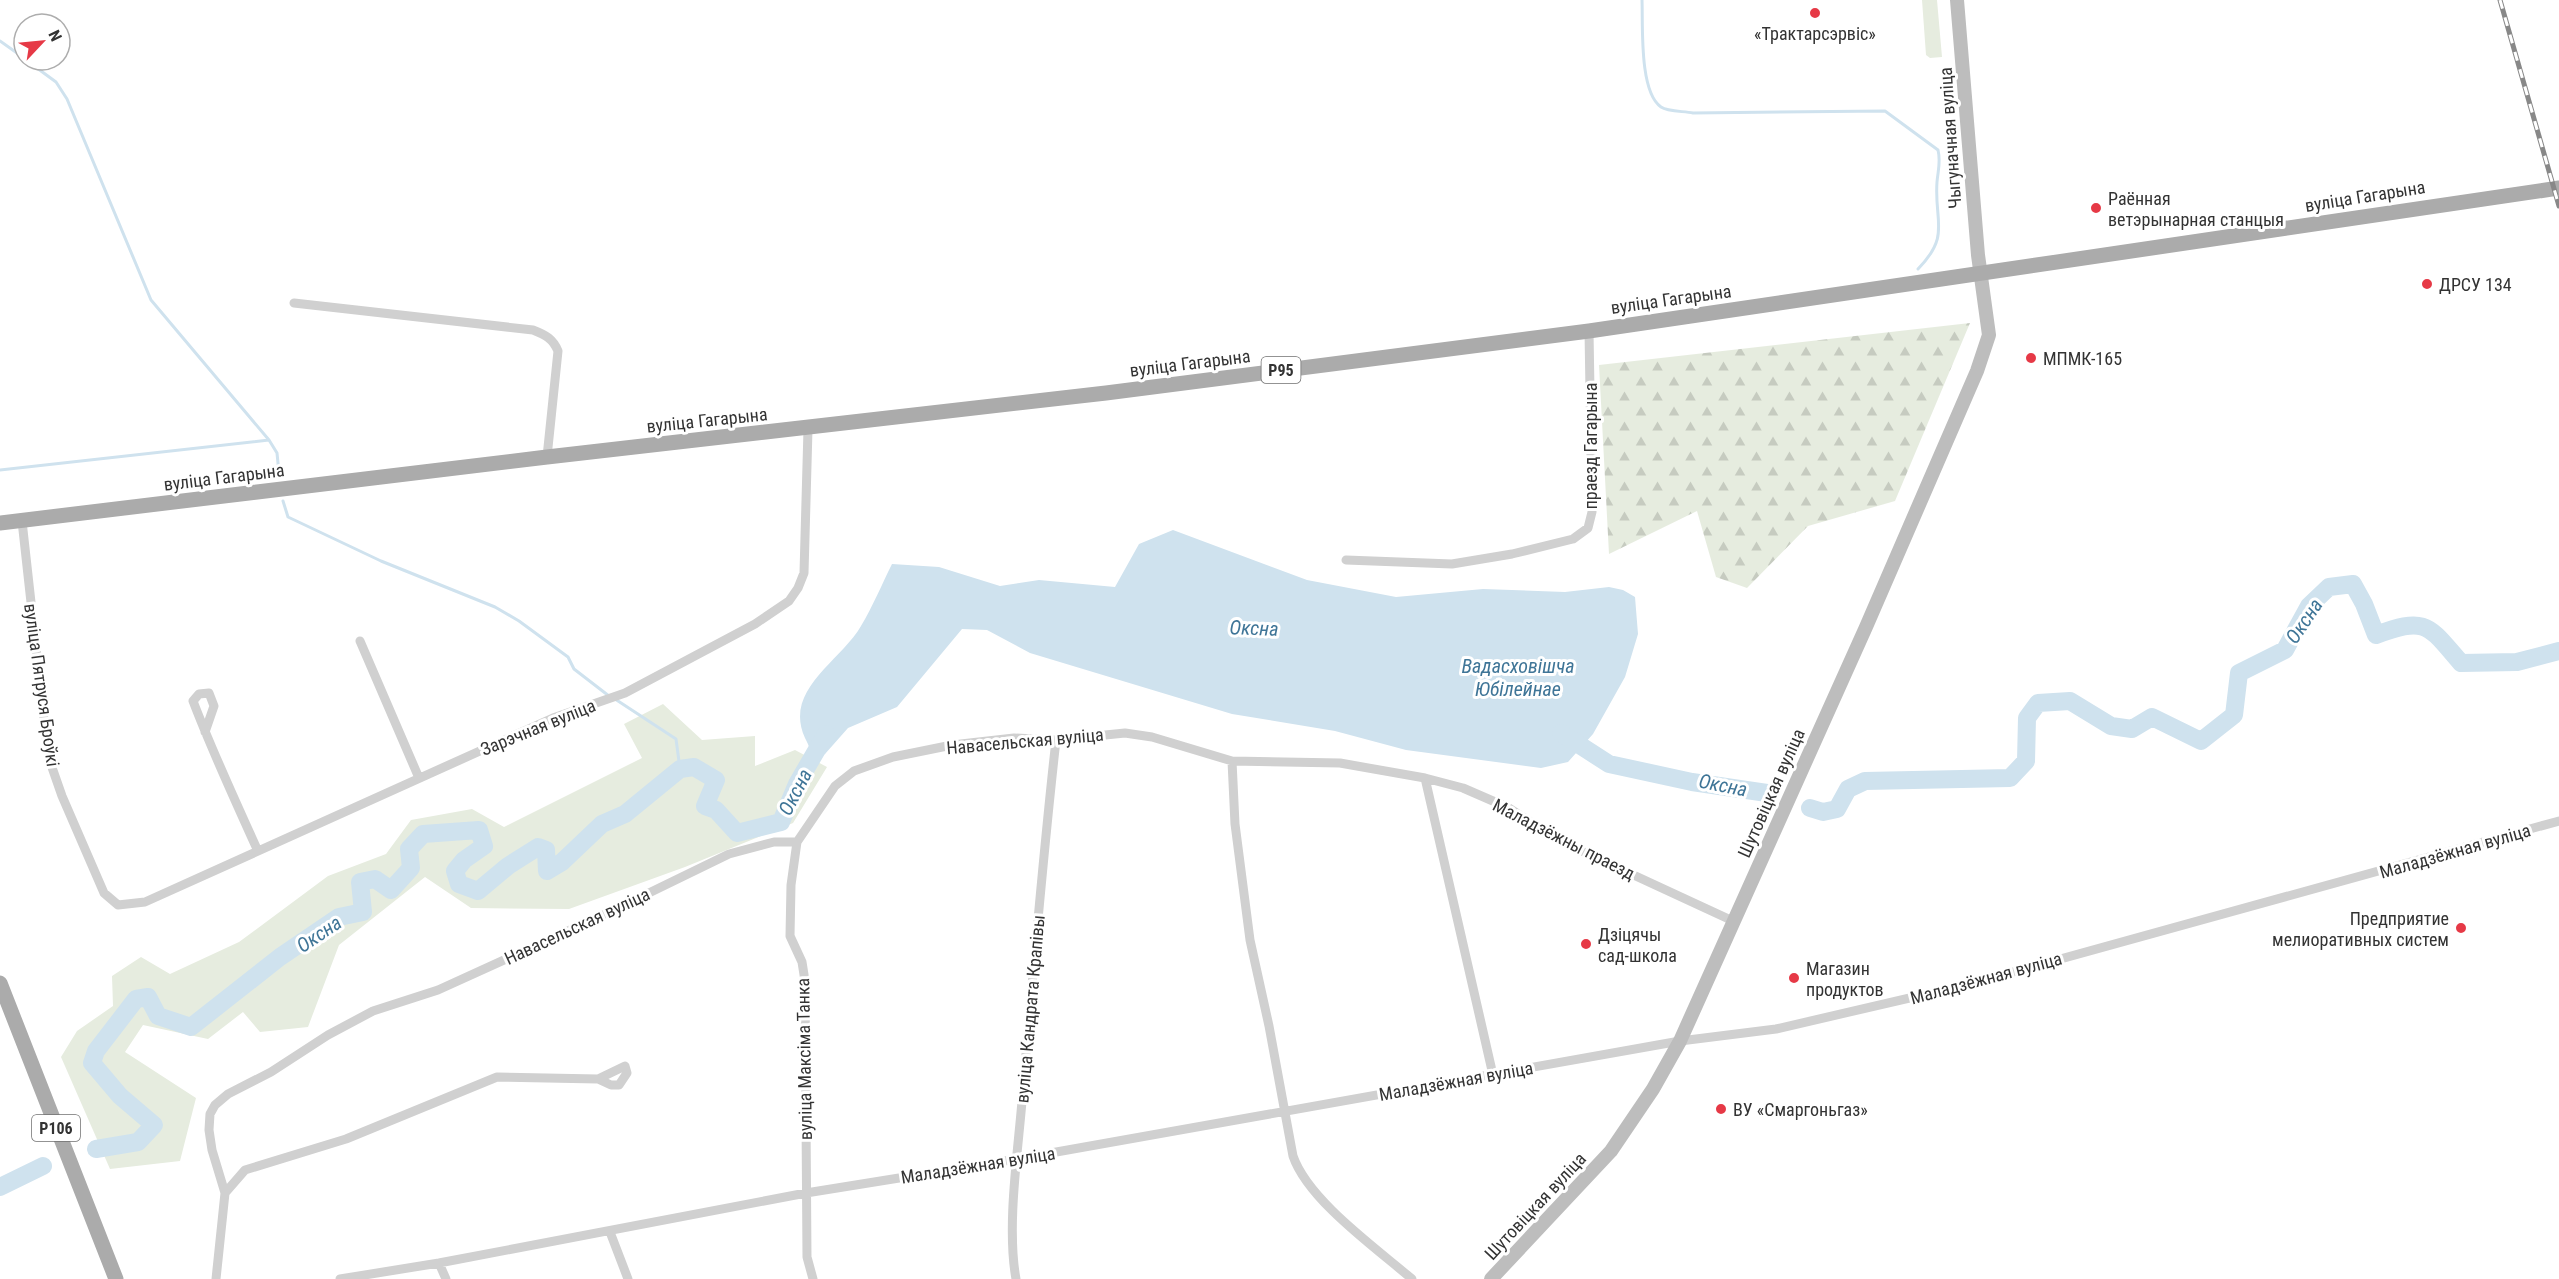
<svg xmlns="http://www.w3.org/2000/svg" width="2559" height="1279" font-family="'Roboto Condensed',sans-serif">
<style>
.green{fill:#e6ecdf}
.forest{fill:url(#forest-firs)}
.water{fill:#cfe2ee}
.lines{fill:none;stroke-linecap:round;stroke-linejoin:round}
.stream{stroke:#cfe2ee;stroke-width:3}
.river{stroke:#cfe2ee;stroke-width:18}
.street{stroke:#d0d0d0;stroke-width:9}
.secondary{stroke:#bdbdbd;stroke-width:14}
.primary{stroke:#ababab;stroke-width:15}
.rail-casing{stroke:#888;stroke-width:5}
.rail{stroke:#fff;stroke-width:3;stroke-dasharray:9;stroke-linecap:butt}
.poi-dot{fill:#e63946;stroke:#fff;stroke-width:2}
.labels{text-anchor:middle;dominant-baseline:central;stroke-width:6;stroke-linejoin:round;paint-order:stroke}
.shield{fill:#fff;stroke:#707070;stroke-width:1.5}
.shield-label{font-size:16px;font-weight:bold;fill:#333}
.poi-label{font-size:18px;fill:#333;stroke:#fff;text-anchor:start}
.street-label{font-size:18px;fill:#333;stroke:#fff}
.water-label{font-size:20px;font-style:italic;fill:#3f7597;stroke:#fff}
</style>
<defs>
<pattern id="forest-firs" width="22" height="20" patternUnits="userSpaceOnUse" patternTransform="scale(1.5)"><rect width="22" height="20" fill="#e6ecdf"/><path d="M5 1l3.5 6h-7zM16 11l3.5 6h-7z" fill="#c6cbc0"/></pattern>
</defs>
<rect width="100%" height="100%" fill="#fff"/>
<!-- green -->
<path class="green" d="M1922 0H1937L1942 57 1930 58 1926 55Z
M663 704 702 740 755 736V766L795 750 827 767 793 823 685 867 569 909 471 908 425 877 339 945 308 1027 260 1032 243 1012 208 1039 143 1025 125 1052 196 1098 180 1161 110 1169 61 1057 77 1031 113 1006 112 976 141 957 170 974 239 942 328 876 386 854 411 820 472 809 504 827 642 758 624 724Z"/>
<!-- forest -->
<path class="forest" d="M1970 323 1895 501 1808 526 1747 588 1716 577 1697 511 1609 554 1599 365Z"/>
<!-- water -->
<path class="water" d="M1173 530 1307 580 1396 597 1483 589 1565 592 1609 587 1623 590 1635 597 1638 634 1625 677 1593 734 1568 762 1541 768 1406 750 1335 731 1232 714 1030 653 987 630 962 629 897 707 848 728 825 754 818 757C810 753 809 745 805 738 783 690 840 662 861 626 873 606 882 584 892 564L939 567 1000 586 1039 580 1115 587 1139 544Z"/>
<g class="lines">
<!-- stream -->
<path class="stream" d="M1642 0C1643 25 1639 92 1661 107 1668 112 1684 111 1693 113L1885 111 1938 150C1941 162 1938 170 1937 182 1934 222 1951 235 1918 269
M0 41 24 58
M26 60 56 82 67 99 151 300 269 440 277 453 279 473
M0 470 269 440
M283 501 288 517 381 561 495 607 519 621 568 657 574 669 609 696
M615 699 676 739 680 769"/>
<!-- river -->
<path class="river" d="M1561 733 1609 764 1692 782 1767 793
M1810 808 1823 812 1837 809 1848 789 1865 781 2010 778 2026 761 2027 718 2038 703 2070 701 2111 726 2132 729 2152 717 2201 741 2234 715 2239 673 2285 650 2309 606 2329 587 2353 584 2364 604 2376 635C2427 616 2428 625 2461 663L2517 662 2559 651
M96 1149 138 1142 154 1125 120 1096 92 1063 96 1051 136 999 148 997 158 1016 191 1027 280 957 339 917 363 912 360 882 375 879 391 890 411 868 409 849 423 834 479 830 484 846 464 860 455 871 459 884 478 891 508 866 538 847 546 850 547 871 562 862 602 824 625 814 680 769 694 767 716 780 705 806 716 810 737 833 781 822 797 784 826 734
M0 1187 43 1166"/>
<!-- street -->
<path class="street" d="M294 303 533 330C546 335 553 339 558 351L547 457
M22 521 48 756 62 796 104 893 118 905 145 902 553 718 625 693 755 624 789 601 798 588 804 573 808 429
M1346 560 1452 564 1512 554 1573 539 1588 528 1592 512 1589 331
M360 641 419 778
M205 732 214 706 209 693 199 694 193 701C212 751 235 800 257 849
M1232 761 1235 824 1250 940 1269 1026 1293 1156C1308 1200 1376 1248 1412 1279
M1425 778 1463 788 1509 808 1560 841 1733 921
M225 1193 212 1150 209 1130 210 1114 215 1105 228 1094 271 1072 328 1035 373 1011 438 990 616 909 729 854 774 842H797
M610 1232 628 1279
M439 1263 446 1279
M216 1279 225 1193 245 1170 346 1139 497 1077 598 1079 625 1066 627 1073 619 1085H611L598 1079
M340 1279 439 1263 806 1193 1017 1159 1680 1041 1776 1029 1970 984 2559 821
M813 1279 807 1257 805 981 802 962 790 936 791 885 797 842 835 786 854 771 893 757 952 745 1014 738 1056 740 1125 733 1152 737 1232 761 1340 763 1425 778 1493 1075
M1016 1279C1006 1224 1019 1146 1023 1089 1033 972 1043 856 1056 740"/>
<!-- secondary -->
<path class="secondary" d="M1491 1279 1611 1151 1653 1089 1680 1041 1866 627 1977 371 1989 335 1978 255 1957 0"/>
<!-- primary -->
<path class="primary" d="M0 523 547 457 1106 393 1589 331 2559 188
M0 983 116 1279"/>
<!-- rail casing -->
<g class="rail-casing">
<path id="rail" d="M2500 0 2559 206"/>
</g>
<!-- rail -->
<use href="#rail" class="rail"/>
</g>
<!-- markers -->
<g class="poi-dot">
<circle cx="1815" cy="13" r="6"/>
<circle cx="2096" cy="208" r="6"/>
<circle cx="2427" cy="284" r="6"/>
<circle cx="2031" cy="358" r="6"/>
<circle cx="2461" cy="928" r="6"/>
<circle cx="1586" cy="944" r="6"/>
<circle cx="1794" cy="978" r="6"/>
<circle cx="1721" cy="1109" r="6"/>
</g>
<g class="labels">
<!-- shield labels -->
<g class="shield">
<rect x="1261.5" y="357" width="39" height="26" rx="4.5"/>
<rect x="32" y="1115" width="48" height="26" rx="4.5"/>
</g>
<g class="shield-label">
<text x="1281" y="370">Р95</text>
<text x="56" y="1128">Р106</text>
</g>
<!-- poi labels -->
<g class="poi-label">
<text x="1815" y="33" text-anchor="middle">«Трактарсэрвіс»</text>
<text x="2108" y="198">Раённая<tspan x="2108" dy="21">ветэрынарная станцыя</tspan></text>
<text x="2439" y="284">ДРСУ 134</text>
<text x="2043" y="358">МПМК-165</text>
<text x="2449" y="918" text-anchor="end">Предприятие<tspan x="2449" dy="21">мелиоративных систем</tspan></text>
<text x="1598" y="934">Дзіцячы<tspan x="1598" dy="21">сад-школа</tspan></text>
<text x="1806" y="968">Магазин<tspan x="1806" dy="21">продуктов</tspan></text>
<text x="1733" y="1109">ВУ «Смаргоньгаз»</text>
</g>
<!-- street labels -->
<g class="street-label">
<text transform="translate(1950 138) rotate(-94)">Чыгуначная вуліца</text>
<text transform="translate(2365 196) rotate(-9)">вуліца Гагарына</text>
<text transform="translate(1671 299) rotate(-8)">вуліца Гагарына</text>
<text transform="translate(1190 363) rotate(-7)">вуліца Гагарына</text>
<text transform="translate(707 420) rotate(-6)">вуліца Гагарына</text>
<text transform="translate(1590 446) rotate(-90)">праезд Гагарына</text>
<text transform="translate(224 477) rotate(-7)">вуліца Гагарына</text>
<text transform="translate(42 685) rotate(82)">вуліца Пятруся Броўкі</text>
<text transform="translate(538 727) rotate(-22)">Зарэчная вуліца</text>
<text transform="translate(1025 741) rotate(-5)">Навасельская вуліца</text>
<text transform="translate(1771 793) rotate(-66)">Шутовіцкая вуліца</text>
<text transform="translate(1564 839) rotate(27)">Маладзёжны праезд</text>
<text transform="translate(2455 851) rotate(-16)">Маладзёжная вуліца</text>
<text transform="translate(577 926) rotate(-25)">Навасельская вуліца</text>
<text transform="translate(1986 978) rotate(-15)">Маладзёжная вуліца</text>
<text transform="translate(1030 1009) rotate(-85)">вуліца Кандрата Крапівы</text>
<text transform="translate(804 1059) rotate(-91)">вуліца Максіма Танка</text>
<text transform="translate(1456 1081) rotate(-10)">Маладзёжная вуліца</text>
<text transform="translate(978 1165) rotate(-9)">Маладзёжная вуліца</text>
<text transform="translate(1535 1206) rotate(-47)">Шутовіцкая вуліца</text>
</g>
<!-- water labels -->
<g class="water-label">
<text transform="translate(2304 621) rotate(-56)">Оксна</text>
<text transform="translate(1254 628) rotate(2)">Оксна</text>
<text x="1518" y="666">Вадасховішча<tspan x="1518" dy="23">Юбілейнае</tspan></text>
<text transform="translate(1723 785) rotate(11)">Оксна</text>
<text transform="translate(795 792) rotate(-63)">Оксна</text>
<text transform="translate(319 934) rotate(-34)">Оксна</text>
</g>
</g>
<!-- north arrow -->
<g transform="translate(42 42) rotate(64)"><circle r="28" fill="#ffffff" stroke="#adadad" stroke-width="1.5"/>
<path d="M0-4.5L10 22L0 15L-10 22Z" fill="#e63946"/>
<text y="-9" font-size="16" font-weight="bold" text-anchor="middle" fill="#333333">N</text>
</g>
</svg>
